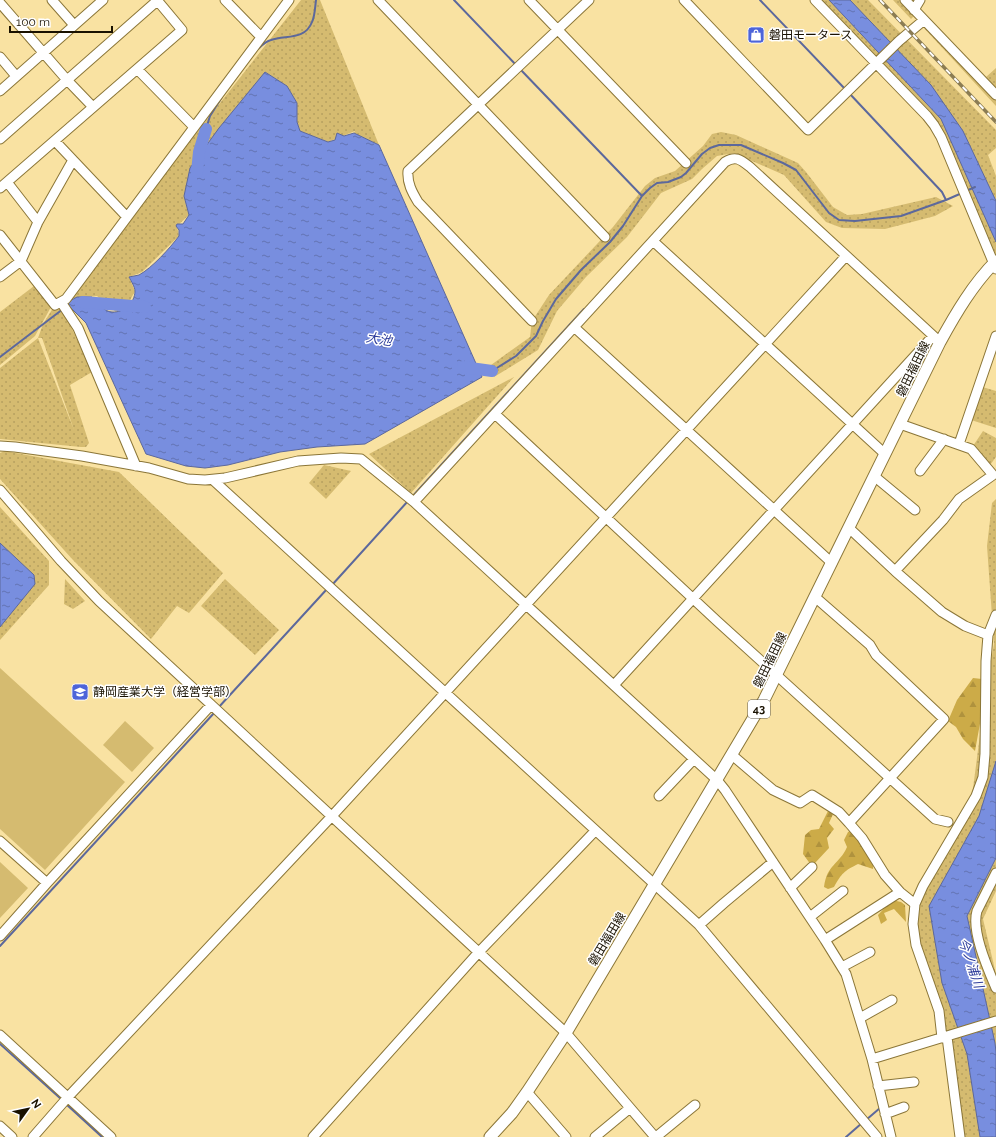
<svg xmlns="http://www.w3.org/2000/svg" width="996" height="1137" font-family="Raleway,'Noto Sans JP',sans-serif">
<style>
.grass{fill:url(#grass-dots);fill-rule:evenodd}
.forest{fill:url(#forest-firs)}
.park{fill:#d5bb70}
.water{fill:url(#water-ripples);stroke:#5c689c}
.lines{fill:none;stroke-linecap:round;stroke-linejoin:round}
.stream{stroke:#5c689c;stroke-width:2}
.river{stroke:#788edf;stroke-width:12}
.minor-casing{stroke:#8b7638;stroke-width:11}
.major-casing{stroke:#8b7638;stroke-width:13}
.minor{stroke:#fff;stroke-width:9}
.major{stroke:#fff;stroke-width:11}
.rail-casing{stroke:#8b7c53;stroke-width:3.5}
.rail{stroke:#fff;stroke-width:2;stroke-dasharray:6;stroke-linecap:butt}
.labels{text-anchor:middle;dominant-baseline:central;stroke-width:3;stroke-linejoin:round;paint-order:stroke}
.shield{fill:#fff;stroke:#5e584c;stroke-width:1}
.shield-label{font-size:11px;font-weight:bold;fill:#191100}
.poi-label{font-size:12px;fill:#191100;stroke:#fff;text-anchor:start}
.street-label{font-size:12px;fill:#191100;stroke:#fff}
.water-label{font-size:13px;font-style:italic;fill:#2f3e9c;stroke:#fff}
</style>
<defs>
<pattern id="grass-dots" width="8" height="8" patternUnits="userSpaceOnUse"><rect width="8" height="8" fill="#d5bb70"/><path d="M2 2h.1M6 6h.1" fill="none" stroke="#b6a05f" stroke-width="1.8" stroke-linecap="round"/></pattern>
<pattern id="forest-firs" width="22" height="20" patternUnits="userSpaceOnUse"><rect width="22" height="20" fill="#ccab48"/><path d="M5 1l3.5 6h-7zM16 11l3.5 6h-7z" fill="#af923d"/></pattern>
<pattern id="water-ripples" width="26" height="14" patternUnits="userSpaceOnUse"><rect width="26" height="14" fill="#788edf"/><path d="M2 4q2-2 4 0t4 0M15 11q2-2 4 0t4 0" fill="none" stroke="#6273b2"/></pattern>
</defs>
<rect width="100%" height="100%" fill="#f9e2a2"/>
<!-- grass -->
<path class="grass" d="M301 0H320L379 145 354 133 355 131 328 142 300 131 297 122V103L287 86 265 72 184 196 189 215 177 226 179 236 142 272 129 277 135 291 127 306 116 312 97 296 66 299Z
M815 0H868L996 130V148L988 155 996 176V270L932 123Z
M893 0H901L915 15 911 19Z
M929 25 996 97V106L923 27Z
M996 68V88L986 77Z
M721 132 736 135 798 163 806 172 833 207 847 215 862 214 936 197 953 206 935 216 885 229 842 228 826 222 784 175 734 153 717 156 702 169 692 179 661 193 627 237 586 277 557 311 538 350 494 377 491 365 530 337 532 321 549 295 613 227 645 186 655 178 675 171 703 146 712 134Z
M34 286 51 307 35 336 0 365V347L4 344 0 347V312Z
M58 304 66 316 92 372 70 385 89 443 86 447H81L0 439V368L38 338 43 324 53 308ZM39 338H42L74 430 38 338Z
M514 377 411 493 369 454Z
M979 386 996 391V428L968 419Z
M983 431 996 438V457L987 469 971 449Z
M5 451 119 472 223 573 189 613 177 606 151 639 73 560 0 479V453Z
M324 465 351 471 326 499 309 483Z
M996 499V891L983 919 996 974V1137H960L949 1058 920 961 915 904 971 804 985 696 994 644 987 546 992 503Z
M0 507 49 561V585L0 640Z
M65 579 85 601 73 609 64 604Z
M225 579 279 630 255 655 201 606Z"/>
<!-- forest -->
<path class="forest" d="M973 678 982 679 985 696 975 751 963 739 956 727 948 721 957 700Z
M828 811 834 812 829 823 834 829 827 838 829 848 815 863 811 865 803 854 805 835 811 830 819 829Z
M854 829 873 863V869L858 864C844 871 842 873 834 887L828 889 824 887C827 864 839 865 847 847L844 840 848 832Z
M892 900 901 902 905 905 906 922 894 909 884 913 887 920 881 924 878 915Z"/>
<!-- park -->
<path class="park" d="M0 668 125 782 45 870 0 829Z
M125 721 154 748 132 772 103 745Z
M0 862 28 888 0 918Z"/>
<!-- water -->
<path class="water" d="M829 0H850L931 85 963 131 996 201V242L941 119Z
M265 72 287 86 297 103V122L300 131 328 142 335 140 337 133 344 136 354 133 379 145 482 377 365 444 317 447 280 452 228 465 205 468 186 466 146 454 86 323 66 303 77 297H92C97 302 104 312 112 312 123 313 135 303 135 291 135 287 131 281 129 277 132 276 136 276 139 275 152 268 170 248 179 236V230L176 226 177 224H183L189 215 184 196 190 168 219 128Z
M0 543 34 575 35 584 0 627Z
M996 761V858L967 916 995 1043 996 1052V1137H980L967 1054 942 983 929 906 979 816Z"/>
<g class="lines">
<!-- stream -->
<path class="stream" d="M454 0 517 66
M760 0 846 90
M258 49C262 45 266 41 271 40 287 35 305 40 312 22 315 16 315 7 316 0
M520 69 642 196
M849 93 942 192 946 200
M206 129 210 116 222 97
M966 191 975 187
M0 357 63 309
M492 371 516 356 536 336 543 321 556 299 581 270 610 242 623 226 642 196 650 188 657 183 668 182 681 177 686 173 702 154 710 148 719 145H741L783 163 796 170 829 213 839 220 855 221 901 216 946 200 962 193
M411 498 584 309
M332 585 408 501
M218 708 327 589
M0 946 215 712
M0 1044 61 1099
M66 1104 102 1137
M866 1120 880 1108
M846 1137 862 1123"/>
<!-- river -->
<path class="river" d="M197 172 199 152 206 129
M83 302 145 307
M463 367 492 371"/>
<!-- minor casing -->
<g class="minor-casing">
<path id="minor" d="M52 0 74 25
M225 0 261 37
M378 0 605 237
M529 0 686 163
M684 0 808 130 899 41 924 20
M815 0 927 116 934 125 941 137 996 269
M905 0 996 95
M0 3 67 80 93 107
M914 10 920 0
M0 57 16 76
M137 69 193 126
M0 91 103 0
M0 139 158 0
M55 141 127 217
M7 182 38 222
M0 188 182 30 157 0
M0 235 55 305 66 299 289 0
M653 241 885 454
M0 277 21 261 38 222 73 160
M61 302 78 328 136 466
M532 321 418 202C412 192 407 183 408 171L589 0
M574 327 832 563
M495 414 717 621 935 819 948 822
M959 444 996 336
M0 446 15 447 82 456 149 468 188 479 205 480 225 478 298 461 341 458 361 459 414 502 717 780 725 790 825 940 846 974 872 1059 891 1137
M920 471 944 439
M874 476 915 510
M213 480 699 925 877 1137
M0 490 61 561 99 601 566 1033 655 1137
M414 502 725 162C736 155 741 160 750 167L940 342
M849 528 895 571 942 612 965 626 988 635
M895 571 943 520 959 499 993 475 971 449 900 424
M815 597 870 645 876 655 944 719 849 823
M614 685 933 336
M732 755 773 790 800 803 812 795 839 812 849 823 862 838 885 875 900 892 915 904
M659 796 694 759
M0 841 47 883
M996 873 977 911C971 931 988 969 996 988
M790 888 812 867
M810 917 843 891
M699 925 724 903 773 862
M0 936 47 883 211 705
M825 940 900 892
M842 967 870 952
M860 1018 892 1000
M0 1035 111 1137
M947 1037 960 1137
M942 1038 939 1011 916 945 913 924 915 904 923 886 976 796 983 777 985 754 986 661 988 635 996 615
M872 1059 996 1021
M878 1086 914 1082
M527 1092 566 1137
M885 1114 904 1107
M0 1126 12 1137
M33 1137 68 1097 332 816 846 256
M313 1137 478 953 595 831
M595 1137 630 1108
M656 1137 695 1105"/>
</g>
<!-- major casing -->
<g class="major-casing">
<path id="major" d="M490 1137 512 1113 527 1092 566 1033 764 700 940 342C956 313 973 284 996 261"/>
</g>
<!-- minor -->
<use href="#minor" class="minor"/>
<!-- major -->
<use href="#major" class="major"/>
<!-- rail casing -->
<g class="rail-casing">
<path id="rail" d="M880 0 996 122"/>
</g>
<!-- rail -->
<use href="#rail" class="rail"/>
</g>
<!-- icons -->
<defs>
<g id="shop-square" transform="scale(0.9)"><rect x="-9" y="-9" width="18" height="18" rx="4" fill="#4d64d9" stroke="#fff"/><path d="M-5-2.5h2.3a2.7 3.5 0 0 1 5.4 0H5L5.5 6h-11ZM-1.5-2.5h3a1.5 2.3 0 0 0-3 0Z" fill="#fff"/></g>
<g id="university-square" transform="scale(0.9)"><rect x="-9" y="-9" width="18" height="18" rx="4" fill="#4d64d9" stroke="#fff"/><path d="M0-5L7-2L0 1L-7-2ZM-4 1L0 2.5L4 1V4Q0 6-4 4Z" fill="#fff"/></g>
</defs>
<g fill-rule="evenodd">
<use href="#shop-square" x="756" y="35"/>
<use href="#university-square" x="80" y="692"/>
</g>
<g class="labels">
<!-- shield labels -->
<rect class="shield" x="748" y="700" width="22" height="18" rx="3"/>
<g class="shield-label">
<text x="759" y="709">43</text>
</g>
<!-- poi labels -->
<g class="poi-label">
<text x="769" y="35">磐田モータース</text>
<text x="93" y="692">静岡産業大学（経営学部）</text>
</g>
<!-- street labels -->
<g class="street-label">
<text transform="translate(913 369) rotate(-64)">磐田福田線</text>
<text transform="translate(770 660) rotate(-64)">磐田福田線</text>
<text transform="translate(607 939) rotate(-59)">磐田福田線</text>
</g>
<!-- water labels -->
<g class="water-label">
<text transform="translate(379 339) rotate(9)">大池</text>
<text transform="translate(971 963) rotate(71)">今ノ浦川</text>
</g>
</g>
<!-- north arrow -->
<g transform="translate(28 1109) rotate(57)" stroke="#ffffff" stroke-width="3" paint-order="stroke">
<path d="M0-3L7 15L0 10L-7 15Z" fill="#191100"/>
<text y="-6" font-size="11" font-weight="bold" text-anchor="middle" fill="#191100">N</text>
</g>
<!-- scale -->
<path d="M10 26v6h102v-6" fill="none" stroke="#191100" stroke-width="2"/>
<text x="16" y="26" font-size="12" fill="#191100" stroke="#ffffff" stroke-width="3" paint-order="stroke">100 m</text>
</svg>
